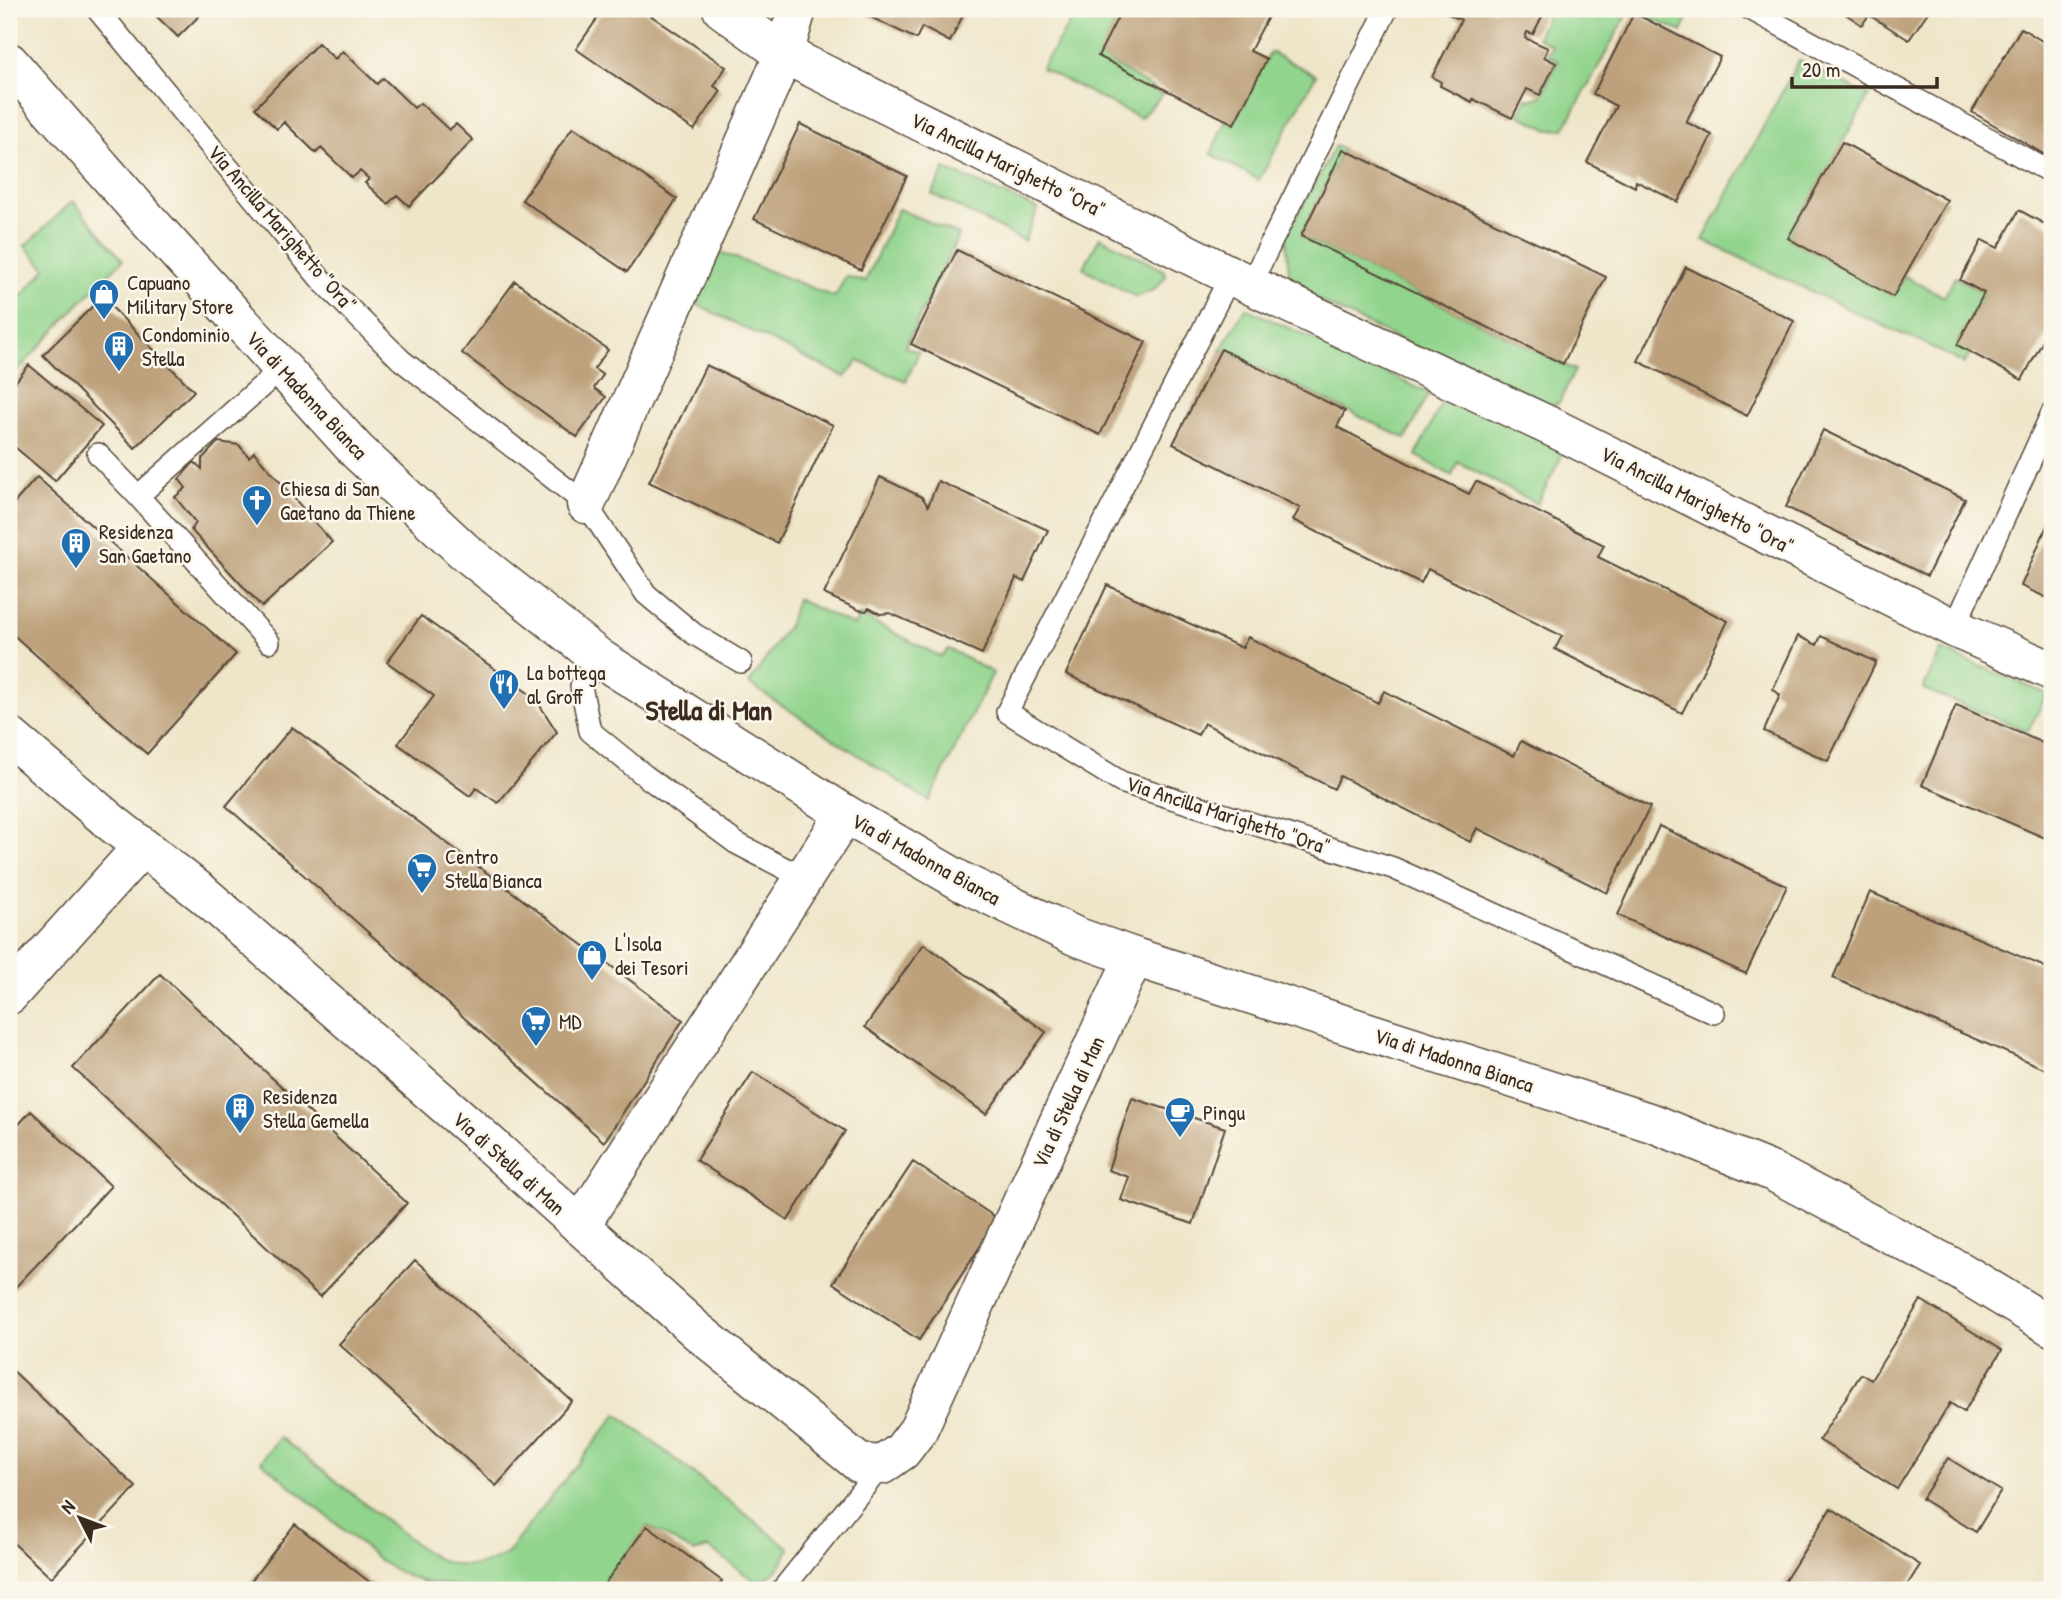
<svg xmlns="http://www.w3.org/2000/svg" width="2061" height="1599" font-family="'Patrick Hand',sans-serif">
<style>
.green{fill:#91d48d;stroke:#667f56;stroke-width:2}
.building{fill:#bda17b}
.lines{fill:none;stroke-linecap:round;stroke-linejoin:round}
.lane-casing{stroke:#564638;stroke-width:24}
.street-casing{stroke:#564638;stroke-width:41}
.secondary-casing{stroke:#564638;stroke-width:41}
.lane{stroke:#fff;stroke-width:21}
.street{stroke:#fff;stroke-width:38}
.secondary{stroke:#fff;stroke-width:38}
.labels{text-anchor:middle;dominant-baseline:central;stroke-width:5;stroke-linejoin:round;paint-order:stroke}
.street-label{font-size:21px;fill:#3b2a1e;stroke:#fbf7ec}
.poi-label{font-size:21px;fill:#3b2a1e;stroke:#fbf7ec;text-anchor:start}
.district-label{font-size:28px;font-weight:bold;fill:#3b2a1e;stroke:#fbf7ec}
</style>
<rect width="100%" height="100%" fill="#fbf7ec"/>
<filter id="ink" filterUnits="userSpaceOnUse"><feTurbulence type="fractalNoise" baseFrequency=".0143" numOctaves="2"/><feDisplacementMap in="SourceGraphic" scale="14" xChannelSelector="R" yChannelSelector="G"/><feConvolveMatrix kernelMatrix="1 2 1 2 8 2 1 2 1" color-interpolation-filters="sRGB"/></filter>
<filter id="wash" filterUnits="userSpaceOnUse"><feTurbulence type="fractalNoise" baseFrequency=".00686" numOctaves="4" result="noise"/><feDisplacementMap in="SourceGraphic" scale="28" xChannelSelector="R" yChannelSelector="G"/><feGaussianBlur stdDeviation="1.57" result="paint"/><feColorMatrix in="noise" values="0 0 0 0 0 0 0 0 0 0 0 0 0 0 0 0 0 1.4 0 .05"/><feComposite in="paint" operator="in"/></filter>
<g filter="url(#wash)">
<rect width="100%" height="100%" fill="#efe6ca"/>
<!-- green -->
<path class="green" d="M1079 9H1122L1099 56 1163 94 1140 118 1041 68Z
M1550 9H1692L1682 32 1630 9 1564 129 1549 130 1519 115 1527 98 1530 100 1542 96 1558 61 1548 55 1552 46 1537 37Z
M1270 52 1316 75 1259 180 1211 154 1226 119 1234 123Z
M1799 60 1869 96 1788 238 1893 296 1905 276 1944 297 1955 277 1984 293 1957 344 1971 352 1964 364 1922 342 1897 332 1703 240Z
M1335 146 1343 149 1301 236 1575 370 1559 403 1541 408 1290 287 1286 236Z
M945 169 1038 209 1024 241 932 194Z
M73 201 123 260 79 304 9 380V309L46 269 25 246Z
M898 209 959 235 905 347 919 352 906 381 858 361 845 377 688 300 710 248 835 297 846 276 865 282Z
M1100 237 1163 270 1166 276 1154 290 1136 297 1083 268Z
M1246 308 1429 393 1406 439 1221 349Z
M1446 394 1566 448 1537 504 1458 462 1452 476 1416 455Z
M797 599 854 626 860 615 941 657 949 649 993 673 929 801 749 684 789 624Z
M1941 650 2047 694 2028 731 1923 689Z
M617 1414 789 1548C784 1564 773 1578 756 1582L709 1548 693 1552 648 1526 600 1590H462C452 1582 442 1585 430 1583 412 1580 398 1572 383 1563L261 1461 280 1437 426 1552C452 1570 478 1570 506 1554Z"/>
<g id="blocks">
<!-- building -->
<path class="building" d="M149 9H206L178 37Z
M604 9H641L726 67 714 86 721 91 694 130 576 49Z
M854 9H966L950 42 922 27 916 39Z
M1122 9H1272L1250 51 1267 59 1234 124 1098 56Z
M1438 9H1546L1533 34 1527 32 1525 38 1548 48 1544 57 1556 63 1540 95 1527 89 1512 118 1473 99 1472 102 1440 86 1441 82 1432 77 1461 20Z
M1838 9H1930L1909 40 1869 15 1862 25Z
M1634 13 1720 57 1686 122 1712 135 1678 202 1636 181 1635 187 1587 162 1616 106 1593 94Z
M2021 28 2052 47V159L1972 112Z
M318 43 335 59 343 51 377 84 383 78 414 108 420 103 449 130 456 124 473 140 409 206 397 195 388 204 365 183 369 179 360 171 352 178 321 148 316 153 284 122 277 129 255 108Z
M800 124 907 176 861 270 754 219Z
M573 127 677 199 627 272 522 200Z
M1842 142 1947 200 1893 297 1788 238Z
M1343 149 1606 277 1563 364 1301 236Z
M2019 210 2052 228V324L2022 380 1957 345 1984 293 1960 280 1982 240 1998 248Z
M957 250 1146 342 1100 435 911 344Z
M1686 267 1794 321 1747 416 1638 361Z
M515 281 608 350 594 369 603 375 594 388 606 397 577 437 462 353Z
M102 297 194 391 135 448 43 355Z
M1221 349 1345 411 1337 427 1469 494 1476 481 1604 545 1598 557 1728 621 1682 713 1555 649 1562 636 1428 569 1421 583 1293 520 1300 508 1173 444Z
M29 365 102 426 55 481 9 442V390Z
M706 365 833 425 777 543 649 482Z
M1823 430 1965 499 1927 576 1786 507Z
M218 442 239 445 249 457 254 452 332 542 262 607 191 530 196 523 175 497 186 488 179 479 194 462 202 469V459Z
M37 477 236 654 147 754 9 631V509Z
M880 477 922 497 928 506 938 481 1048 530 1024 582 1016 578 982 654 890 613 880 614 869 608 866 611 859 610 824 594Z
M2052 514V600L2021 586Z
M1107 585 1242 648 1248 637 1378 703 1384 691 1514 756 1521 741 1650 807 1607 893 1477 828 1470 842 1340 776 1334 789 1204 723 1198 735 1066 674Z
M421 616 535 698 557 732 498 803 476 788 470 796 398 744 434 696 387 662Z
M1798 636 1817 645 1821 636 1876 662 1828 761 1764 731 1780 695 1773 689Z
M1956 705 2052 747V841L1922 785Z
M292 727 683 1020 604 1142 226 806Z
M1659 826 1787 886 1746 974 1618 915Z
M1870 892 2052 970V1072L1833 978Z
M924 944 1046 1032 986 1114 865 1027Z
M160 974 407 1203 320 1297 73 1068Z
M753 1072 845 1131 788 1220 696 1160Z
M1132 1098 1225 1128 1193 1224 1121 1200 1129 1177 1108 1170Z
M31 1111 111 1186 9 1294V1135Z
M913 1162 998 1219 919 1340 833 1283Z
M415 1260 572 1401 496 1486 339 1344Z
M1921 1300 2002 1350 1964 1412 1950 1403 1897 1489 1819 1440 1861 1374 1871 1380Z
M9 1367 136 1487 51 1578 9 1539Z
M1948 1458 2001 1491 1976 1532 1922 1499Z
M1831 1508 1920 1565 1904 1590H1779Z
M295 1524 376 1587 373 1590H244Z
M647 1526 722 1581 716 1590H600Z"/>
</g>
</g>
<g filter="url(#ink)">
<use href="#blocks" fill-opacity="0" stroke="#564638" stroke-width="2"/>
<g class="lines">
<!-- lane casing -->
<g class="lane-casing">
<path id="lane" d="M97 9 323 282 401 360 586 504 646 594 694 634 741 662
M1750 9 2052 173
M1231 275 1007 712 1121 782 1393 868 1714 1013
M1250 285 1387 9
M98 454 138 496
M1954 628 2052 413
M269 642 138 496 281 369
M599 658 581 686 590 731 644 775 736 843 788 870 811 868
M782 1590 882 1465"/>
</g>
<!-- street casing -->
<g class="street-casing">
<path id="street" d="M722 9 784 54 1250 285 1556 429 1954 628 2052 671
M586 504 784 54 797 9
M9 736 112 823 203 894 475 1131 696 1330 859 1463 882 1465 902 1451 918 1430 1134 957
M9 995 142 847
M580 1226 845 814"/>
</g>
<!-- secondary casing -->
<g class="secondary-casing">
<path id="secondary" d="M9 62 146 218 357 451 464 551 599 658 845 814 964 883 1075 936 1134 957 1655 1124 1773 1172 1960 1271 2052 1327"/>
</g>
<!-- lane -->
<use href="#lane" class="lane"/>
<!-- street -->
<use href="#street" class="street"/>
<!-- secondary -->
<use href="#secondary" class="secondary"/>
</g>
</g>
<!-- icons -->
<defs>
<g id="shop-pin" transform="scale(1.575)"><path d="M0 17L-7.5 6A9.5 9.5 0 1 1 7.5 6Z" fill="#1f6fb2" stroke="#fbf7ec"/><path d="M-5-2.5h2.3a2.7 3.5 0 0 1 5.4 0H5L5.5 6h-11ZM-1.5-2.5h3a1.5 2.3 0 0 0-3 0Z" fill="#fff"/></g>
<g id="building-pin" transform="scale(1.575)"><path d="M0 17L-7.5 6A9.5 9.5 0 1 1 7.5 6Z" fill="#1f6fb2" stroke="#fbf7ec"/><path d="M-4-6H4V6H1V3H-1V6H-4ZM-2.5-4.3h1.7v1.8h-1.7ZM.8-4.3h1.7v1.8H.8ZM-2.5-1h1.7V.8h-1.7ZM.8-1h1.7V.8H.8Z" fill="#fff"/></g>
<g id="church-pin" transform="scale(1.575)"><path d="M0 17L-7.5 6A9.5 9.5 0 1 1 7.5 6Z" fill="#1f6fb2" stroke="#fbf7ec"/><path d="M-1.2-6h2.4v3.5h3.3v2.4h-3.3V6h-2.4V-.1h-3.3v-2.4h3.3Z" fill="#fff"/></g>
<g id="restaurant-pin" transform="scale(1.575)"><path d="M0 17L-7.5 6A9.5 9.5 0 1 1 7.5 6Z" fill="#1f6fb2" stroke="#fbf7ec"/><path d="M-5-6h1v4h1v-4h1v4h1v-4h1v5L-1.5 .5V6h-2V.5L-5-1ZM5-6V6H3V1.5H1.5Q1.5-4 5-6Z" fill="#fff"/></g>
<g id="supermarket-pin" transform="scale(1.575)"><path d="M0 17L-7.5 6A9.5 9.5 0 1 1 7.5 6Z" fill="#1f6fb2" stroke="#fbf7ec"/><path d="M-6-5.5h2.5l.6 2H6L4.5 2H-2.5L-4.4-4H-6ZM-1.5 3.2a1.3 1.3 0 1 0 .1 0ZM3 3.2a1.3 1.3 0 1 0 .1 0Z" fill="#fff"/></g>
<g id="cafe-pin" transform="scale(1.575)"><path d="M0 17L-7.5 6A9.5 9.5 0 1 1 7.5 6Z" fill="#1f6fb2" stroke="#fbf7ec"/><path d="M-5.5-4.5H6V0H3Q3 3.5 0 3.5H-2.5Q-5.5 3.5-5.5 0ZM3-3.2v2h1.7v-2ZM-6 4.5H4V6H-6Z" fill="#fff"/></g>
</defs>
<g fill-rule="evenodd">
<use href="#shop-pin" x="104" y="294"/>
<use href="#building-pin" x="119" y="346"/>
<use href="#church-pin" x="257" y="500"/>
<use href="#building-pin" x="76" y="543"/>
<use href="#restaurant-pin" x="504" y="684"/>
<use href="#supermarket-pin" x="422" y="868"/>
<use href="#shop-pin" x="592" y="955"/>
<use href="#supermarket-pin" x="536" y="1021"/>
<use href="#building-pin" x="240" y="1108"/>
<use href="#cafe-pin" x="1180" y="1112"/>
</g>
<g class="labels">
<!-- street labels -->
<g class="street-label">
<text transform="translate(1008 165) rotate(26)">Via Ancilla Marighetto "Ora"</text>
<text transform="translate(282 228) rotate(49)">Via Ancilla Marighetto "Ora"</text>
<text transform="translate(307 395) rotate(47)">Via di Madonna Bianca</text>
<text transform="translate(1697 500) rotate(27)">Via Ancilla Marighetto "Ora"</text>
<text transform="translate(1228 815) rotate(18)">Via Ancilla Marighetto "Ora"</text>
<text transform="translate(926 859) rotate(29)">Via di Madonna Bianca</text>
<text transform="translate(1454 1060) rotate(18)">Via di Madonna Bianca</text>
<text transform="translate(1068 1102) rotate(-65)">Via di Stella di Man</text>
<text transform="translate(509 1163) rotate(42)">Via di Stella di Man</text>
</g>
<!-- poi labels -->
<g class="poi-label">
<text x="127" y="282">Capuano<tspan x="127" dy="24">Military Store</tspan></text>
<text x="142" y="334">Condominio<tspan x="142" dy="24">Stella</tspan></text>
<text x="280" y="488">Chiesa di San<tspan x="280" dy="24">Gaetano da Thiene</tspan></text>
<text x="99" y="531">Residenza<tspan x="99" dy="24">San Gaetano</tspan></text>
<text x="527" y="672">La bottega<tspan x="527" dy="24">al Groff</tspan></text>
<text x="445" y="856">Centro<tspan x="445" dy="24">Stella Bianca</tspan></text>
<text x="615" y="943">L'Isola<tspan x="615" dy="24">dei Tesori</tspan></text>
<text x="559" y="1021">MD</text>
<text x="263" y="1096">Residenza<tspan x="263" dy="24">Stella Gemella</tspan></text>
<text x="1203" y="1112">Pingu</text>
</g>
<!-- district labels -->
<g class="district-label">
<text x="709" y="710">Stella di Man</text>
</g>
</g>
<!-- margin -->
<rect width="2061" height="1599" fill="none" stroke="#fbf7ec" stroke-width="35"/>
<!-- north arrow -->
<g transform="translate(80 1518) rotate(312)" stroke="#fbf7ec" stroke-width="5" paint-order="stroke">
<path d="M0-5L12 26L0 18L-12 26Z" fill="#3b2a1e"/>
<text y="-10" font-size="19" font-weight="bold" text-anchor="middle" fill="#3b2a1e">N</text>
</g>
<!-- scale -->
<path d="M1792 77v10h145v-10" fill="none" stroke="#3b2a1e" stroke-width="3.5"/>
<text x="1802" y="77" font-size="21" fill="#3b2a1e" stroke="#fbf7ec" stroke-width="5" paint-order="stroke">20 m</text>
</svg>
